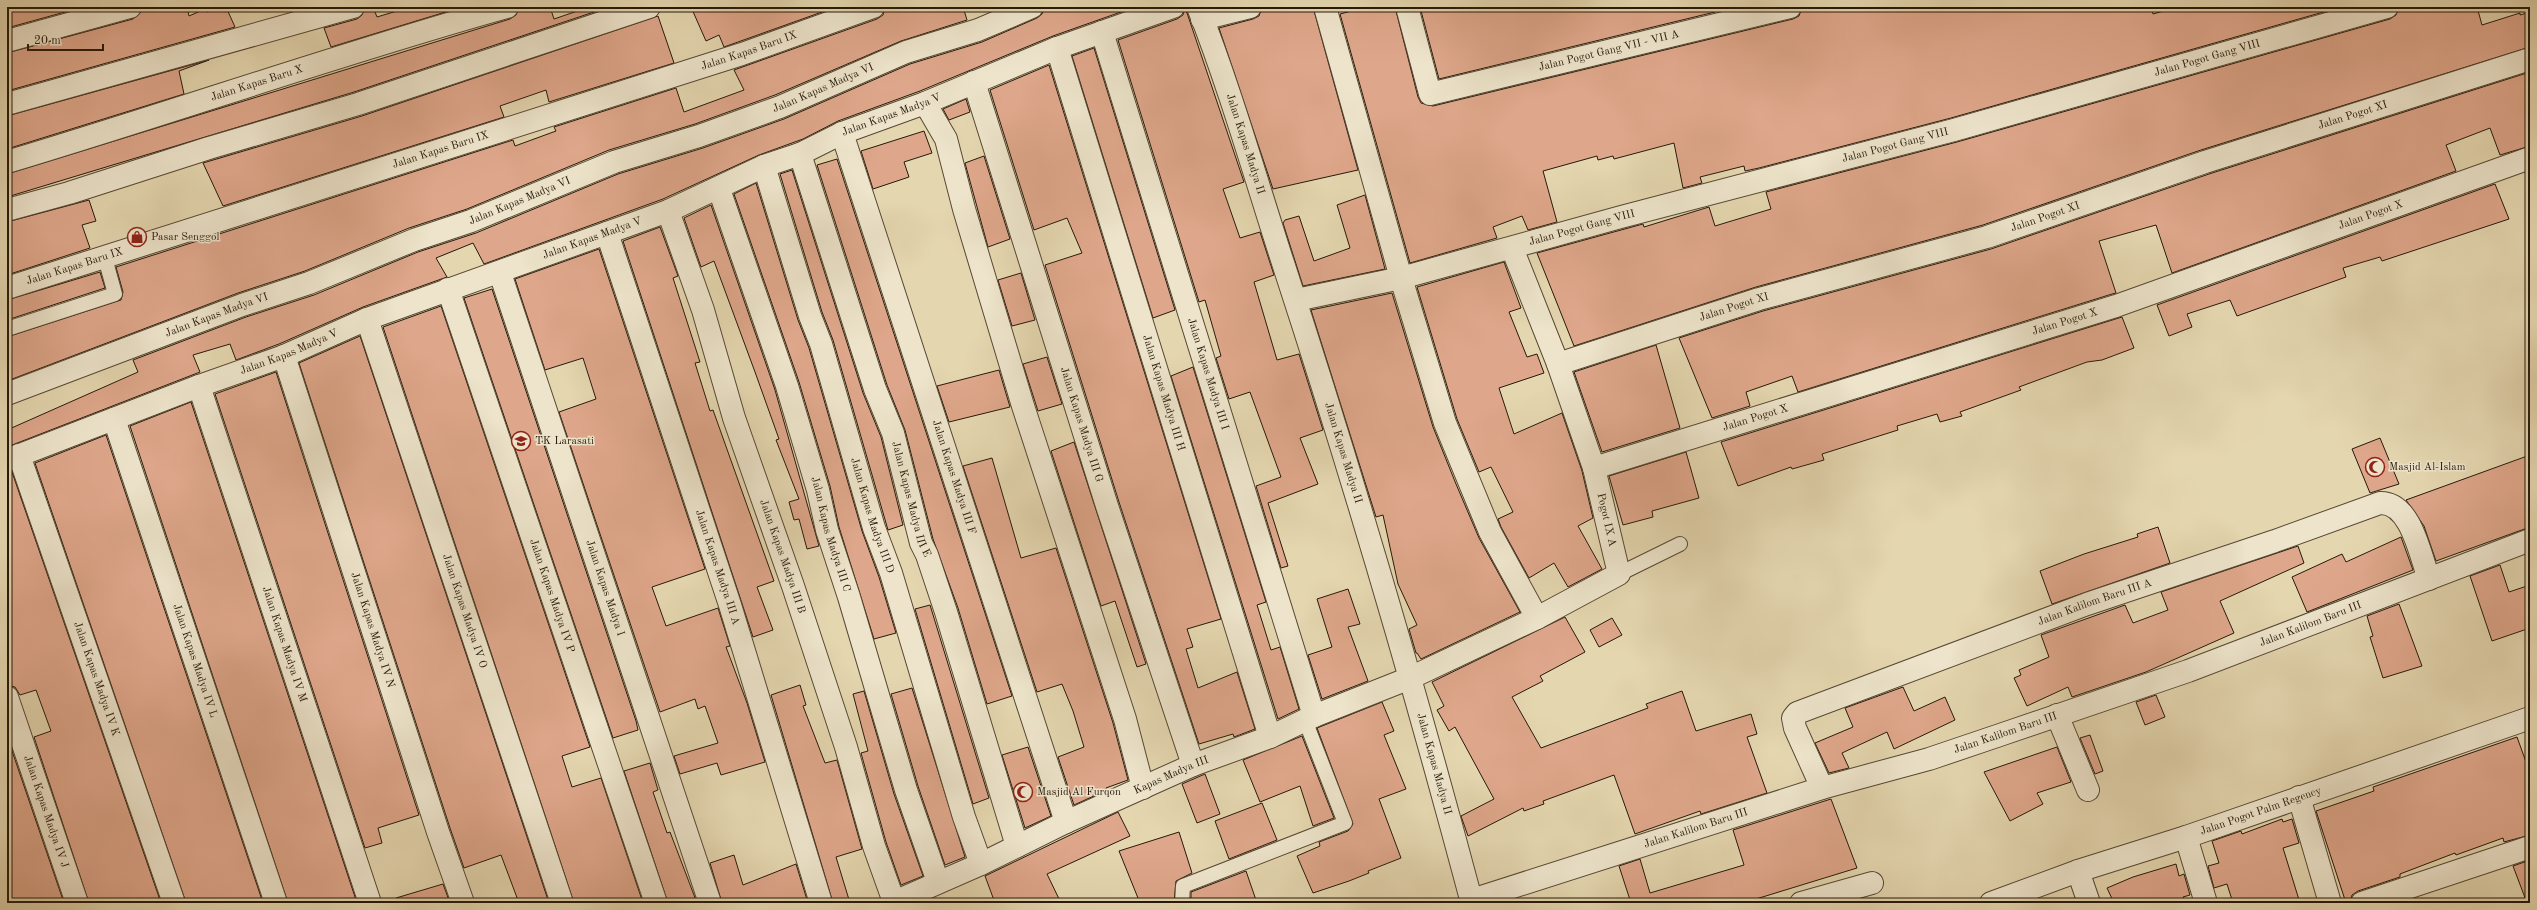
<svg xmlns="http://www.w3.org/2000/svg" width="2537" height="910" font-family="'Old Standard TT',serif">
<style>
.building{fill:#dea68a;stroke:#26190a}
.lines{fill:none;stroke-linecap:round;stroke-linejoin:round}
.service-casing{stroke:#564833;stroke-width:16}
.minor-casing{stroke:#564833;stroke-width:24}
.service{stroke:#ede4cb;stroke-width:14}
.minor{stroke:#ede4cb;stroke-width:22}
.labels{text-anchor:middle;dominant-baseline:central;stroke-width:3;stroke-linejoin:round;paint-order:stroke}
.street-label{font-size:11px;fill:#26190a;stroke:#ede4cb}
.poi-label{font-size:11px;fill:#26190a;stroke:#ede4cb;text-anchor:start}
</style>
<rect width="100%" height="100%" fill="#e4d6af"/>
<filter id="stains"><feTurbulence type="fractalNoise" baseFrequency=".005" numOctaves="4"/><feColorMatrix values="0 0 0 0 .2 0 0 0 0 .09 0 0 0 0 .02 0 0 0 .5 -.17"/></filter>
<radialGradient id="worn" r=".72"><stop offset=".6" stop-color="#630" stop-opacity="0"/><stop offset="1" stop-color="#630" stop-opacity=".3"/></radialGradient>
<!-- building -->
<path class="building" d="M7 7H83L7 28Z
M156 7H187L189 16 205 9 207 12 226 7 235 27 7 91V53L133 19 142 11Z
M365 7H373L377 17 410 7H462L331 47 324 28 357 19 362 15Z
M519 7H550L554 19 589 7H609L354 92 7 197V174L510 19 516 15Z
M691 7H836L724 47 719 35 706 41Z
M885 7H963L967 20 901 41 775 95 695 124 609 150 467 209 409 228 305 271 238 293 7 381V337L121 300 123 292 116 267 513 140 515 146 556 131 554 127 676 88 684 112 744 90 734 70 877 19 883 15Z
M1044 7H1135L1053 36 920 91 838 121 803 139 759 155 663 199 484 264 473 243 436 258 447 277 363 307 279 344 236 360 230 344 193 355 200 372 7 447V430L138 372 133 360 246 317 314 295 418 252 476 233 618 174 703 148 784 119 910 64 982 42 1037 18 1042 14Z
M1185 7 1244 182 1223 189 1240 238 1260 232 1274 275 1254 282 1277 360 1299 354 1323 430 1300 438 1318 484 1268 503 1288 566 1281 568 1256 486 1281 477 1250 392 1229 399 1216 358 1221 356 1205 300 1199 302 1118 40 1177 19 1183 15Z
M1262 7H1313L1358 170 1273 189 1219 28 1253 19 1259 16Z
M1367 7H1395L1418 97 1421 103 1433 106 1793 19 1799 16 1802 7H2151L2153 14 2178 7H2341L1951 118 1759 168 1745 171 1744 166 1700 177 1702 183 1683 188 1674 143 1614 159 1613 156 1598 160 1597 156 1543 171 1557 222 1528 230 1522 216 1493 227 1497 238 1410 263 1340 14Z
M1420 7H1714L1715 12 1439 79Z
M2399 7H2477L2482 25 2520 13V15L2530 12V47L2201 150 1983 225 1756 287 1574 346 1537 253 1643 224 1644 227 1709 207 1715 226 1771 209 1766 192 1957 142 2390 19 2396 15Z
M658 16 674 63 549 102 546 90 500 106 504 117 223 206 203 163 362 116Z
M1094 48 1175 310 1153 318 1072 56Z
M209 60 179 71 184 94 7 149V116Z
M1049 65 1221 619 1187 629 1193 647 1186 649 1198 688 1237 672 1255 729 1234 737 1233 734 1199 744 1119 502 1045 265 1082 253 1067 218 1034 230 990 90Z
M2530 72V146L2500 155 2490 128 2446 145 2456 171 2172 273 2156 225 2099 241 2116 293 2112 294 1798 392 1792 376 1746 392 1750 406 1712 418 1679 338 1763 311 1991 249 2209 174Z
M966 99 970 112 949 120 943 109Z
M924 131 932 153 904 162 909 177 873 189 861 151Z
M984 156 1010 239 988 247 965 163Z
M837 159 1012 696 987 704 958 608 933 539 905 430 887 385 817 165Z
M792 170 863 393 881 437 903 525 888 530 833 340 822 312 780 174Z
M756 183 798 320 809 348 862 531 879 577 896 633 874 639 839 527 830 486 799 382 734 194Z
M2495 184 2509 219 2382 261 2380 257 2343 268 2346 277 2237 316 2230 300 2187 314 2192 327 2169 336 2157 305Z
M1365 195 1385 269 1303 286 1283 223 1285 220 1299 216 1314 261 1350 248 1337 205Z
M89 200 96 221 82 225 90 248 7 275V222Z
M711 205 775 390 819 546 807 549 799 519 794 520 789 502 799 499 776 440 779 439 755 372 714 261 701 267 684 218Z
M660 227 678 276 673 278 700 362 695 363 710 411 713 410 774 581 757 587 773 630 753 637 623 241Z
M599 249 705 569 652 587 666 626 718 608 730 646 726 647 747 703 765 762 721 775 717 763 680 774 674 756 718 743 705 706 698 709 695 699 660 712 559 412 596 399 583 358 545 370 515 279Z
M1504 262 1521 308 1509 312 1527 357 1537 354 1544 373 1499 388 1514 434 1562 413 1582 471 1593 518 1578 526 1602 569 1568 587 1554 563 1529 578 1501 527 1498 519 1513 512 1491 467 1479 472 1457 419 1417 287Z
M100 272 105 288 7 320V300Z
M1021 273 1035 320 1012 326 998 280Z
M492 289 636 721 638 730 613 738 464 298Z
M1392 293 1433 427 1456 484 1479 538 1520 612 1421 659 1417 653H1416L1409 629 1417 625 1398 584 1383 515 1376 517 1311 310Z
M441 306 590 747 562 756 572 787 601 778 643 903H574L383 327Z
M2122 317 2134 348 2102 360 2087 362 2019 387 2021 390 1960 412 1962 416 1940 422 1937 414 1897 426 1898 430 1822 454 1824 460 1792 469 1791 467 1738 486 1721 442Z
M360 336 549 903H519L501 855 464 868 450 828 299 363Z
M1656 345 1680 428 1602 452 1574 372Z
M1047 357 1062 404 1038 411 1023 364Z
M1193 367 1266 602 1257 605 1271 650 1280 647 1299 709 1278 719 1171 376Z
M999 370 1010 407 949 422 937 386Z
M276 372 419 815 378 828 382 843 365 848 215 394Z
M191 402 357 903H288L130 426Z
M106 435 263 903H186L35 463Z
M2380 438 2399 484 2370 493 2352 449Z
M1074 442 1146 664 1137 667 1115 601 1101 606 1051 451Z
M1686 452 1699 498 1652 511 1653 517 1623 525 1609 476Z
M2530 455V527L2436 561 2424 526 2406 500Z
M992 458 1021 558 1056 548 1113 723 1128 780 1106 788 1107 790 1074 805 1058 757 1084 747 1073 711 1062 684 1037 692 963 466Z
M7 472H12L161 903H89L34 737 51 731 36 690 20 695 15 687 7 685Z
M2158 527 2170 563 2052 604 2040 571 2084 554 2138 537 2137 534Z
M2401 537 2413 570 2307 612 2292 577 2342 554 2346 562Z
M2298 546 2304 563 2220 601 2234 633 2146 672 2072 697 2068 687 2027 706 2014 678 2021 675 2019 670 2049 657 2041 635 2125 605 2133 623 2168 610 2161 592Z
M2500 565 2509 592 2530 585V628L2492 641 2470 576Z
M1348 589 1360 624 1348 627 1368 681 1322 699 1308 655 1332 647 1317 599Z
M2399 604 2422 666 2383 678 2370 637 2373 636 2367 616Z
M930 605 989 798 973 804 915 609Z
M1565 617 1585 652 1540 676 1543 681 1512 697 1541 748 1648 708 1646 704 1682 691 1696 731 1751 714 1757 734 1747 737 1767 793 1701 814 1700 811 1635 834 1614 775 1543 801 1544 804 1524 811 1523 808 1468 836 1461 816 1494 799 1455 727 1449 731 1437 710 1444 706 1432 682Z
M1612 618 1622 635 1599 647 1590 630Z
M800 685 806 705 803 706 825 763 837 760 862 849 836 857 850 903H833L771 695Z
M1903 687 1914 711 1945 697 1955 720 1894 749 1887 732 1842 753 1849 768 1829 773 1815 743 1853 727 1845 708Z
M912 688 965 857 945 865 918 786 891 694Z
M864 691 894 794 923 876 901 885 886 842 861 753 868 751 853 694Z
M2156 695 2165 717 2145 725 2136 702Z
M1382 702 1394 731 1384 735 1406 789 1379 799 1401 858 1368 871 1369 873 1349 881 1313 893 1297 856 1320 846 1319 842 1348 831 1353 824 1317 728Z
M2090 735 2103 771 2095 774 2080 738Z
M1302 736 1334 818 1313 826 1300 786 1260 802 1243 760Z
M2517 737 2530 773V835L2504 842 2503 838 2456 855 2455 853 2400 874V877L2358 891 2352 895 2350 903H2346L2316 811 2374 791 2373 787Z
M10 745 64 903H7V746Z
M1028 747 1051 816 1025 828 1002 755Z
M2057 747 2071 782 2037 793 2043 804 2010 821 1984 772Z
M650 763 658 790 653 792 667 833 670 832 697 903H668L624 771Z
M1205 774 1220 814 1197 823 1182 784Z
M1831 799 1857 868 1743 903H1631L1619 866 1640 859 1650 893 1744 865 1733 830Z
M1262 803 1277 840 1229 859 1215 821Z
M1118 812 1130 836 1047 874 1061 903H995L985 876Z
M2282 819 2283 822 2292 819 2299 843 2283 848 2300 903H2233L2227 884 2214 888 2208 866 2219 863 2212 841 2241 831 2242 834Z
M1179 832 1192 873 1176 881 1174 903H1140L1119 851Z
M734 855 743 885 796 864 808 903H722L710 863Z
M2530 860V903H2527L2513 866Z
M2176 864 2179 876 2184 874 2190 895 2183 897 2185 903H2114L2107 888 2133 877Z
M1246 871 1257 903H1191V892Z
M443 884 450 903H396V898Z"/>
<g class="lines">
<!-- service casing -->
<g class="service-casing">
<path id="service" d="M7 329 115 294 105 258
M1619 574 1680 544
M1182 903 1183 886 1345 823 1305 720"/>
</g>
<!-- minor casing -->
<g class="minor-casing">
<g id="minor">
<path id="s1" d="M1198 7C1231 91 1256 180 1284 266 1353 477 1415 689 1472 903"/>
<path d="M1325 7 1401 278 1445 423 1490 532 1537 618"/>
<path id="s2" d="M1407 7 1430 94 1790 7"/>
<path d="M1202 19 1250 7"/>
<path id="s3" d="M1102 32 1314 716"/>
<path d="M7 41 130 7"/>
<path id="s4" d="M1057 48 1270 737"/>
<path id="s5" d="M974 82 1107 506 1193 765"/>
<path d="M925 103 946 139 964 209 1023 406 1125 719 1143 788"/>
<path d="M7 104 353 7"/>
<path id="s6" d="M842 133 1066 822"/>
<path id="s7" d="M800 154 875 389 893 433 921 543 927 555 946 612 1017 846"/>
<path id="s8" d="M7 162C174 112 339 54 507 7"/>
<path id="s9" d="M764 166 810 316 821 344 874 528 891 573 964 817 981 864"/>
<path id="s10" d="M719 189 787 386 818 490 827 530 849 597 906 790 938 882"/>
<path d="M7 210 69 193 209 148 358 104 649 7"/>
<path id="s11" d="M668 211 703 310 734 418 793 586 846 747 874 846 894 902"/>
<path id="s12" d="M607 233 730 605 821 903"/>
<path id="s13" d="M500 273 710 903"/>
<path id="s14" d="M7 288 742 54 873 7"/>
<path id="s15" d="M448 289 656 903"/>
<path id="s16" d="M1296 300 1401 278 1621 217 1954 130 2387 7"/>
<path id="s17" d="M367 319 562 903"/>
<path id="s18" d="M284 356 438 832 463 903"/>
<path id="s19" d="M1558 364 1759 299 1987 237 2205 162 2530 59"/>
<path id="s20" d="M199 386 370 903"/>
<path id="s21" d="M7 394 242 305 309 283 414 240 471 221 614 162 699 136 780 107 906 52 978 30 1032 7"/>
<path id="s22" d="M114 419 276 903"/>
<path id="s23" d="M19 455 174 903"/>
<path id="s24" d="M7 460 199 386 284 356 367 319 668 211 764 166 800 154 842 133 925 103 1057 48 1173 7"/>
<path id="s25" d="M1594 468 2116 306 2530 158"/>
<path id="s26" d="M7 697 77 903"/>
<path d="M2057 715 2088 790"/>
<path id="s27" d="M1822 788 1795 728 1793 718 1797 713 2087 604 2275 541 2380 503C2411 502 2420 555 2429 579"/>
<path d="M2299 797 2330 903"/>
<path d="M2186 837 2206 903"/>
<path d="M2078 871 2089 903"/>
<path id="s28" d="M1472 900 1822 788 1929 759 1997 736 2188 671 2530 540"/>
<path id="s29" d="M892 903 981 864 1066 822 1193 765 1270 737 1314 716 1410 678 1537 618 1619 574 1594 468 1558 364 1512 248"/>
<path d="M1801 903 1872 883"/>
<path id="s30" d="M1991 903 2078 871 2186 837 2530 718"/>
<path d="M2362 903 2530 847"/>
</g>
</g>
<!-- service -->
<use href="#service" class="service"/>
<!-- minor -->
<use href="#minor" class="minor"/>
</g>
<!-- icons -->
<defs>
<g id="shop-ring" transform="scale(1)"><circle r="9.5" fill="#ede4cb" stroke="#8f2418" stroke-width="1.5"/><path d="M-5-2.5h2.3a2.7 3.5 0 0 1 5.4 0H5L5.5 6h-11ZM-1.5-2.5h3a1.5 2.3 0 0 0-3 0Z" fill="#8f2418"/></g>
<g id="school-ring" transform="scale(1)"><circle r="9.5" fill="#ede4cb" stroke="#8f2418" stroke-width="1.5"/><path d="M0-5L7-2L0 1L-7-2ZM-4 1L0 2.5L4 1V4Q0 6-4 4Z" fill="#8f2418"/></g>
<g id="mosque-ring" transform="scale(1)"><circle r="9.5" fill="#ede4cb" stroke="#8f2418" stroke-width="1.5"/><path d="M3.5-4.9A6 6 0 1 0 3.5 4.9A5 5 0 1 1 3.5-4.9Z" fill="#8f2418"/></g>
</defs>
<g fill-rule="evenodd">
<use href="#shop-ring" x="137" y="237"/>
<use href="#school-ring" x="521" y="441"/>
<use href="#mosque-ring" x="2375" y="467"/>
<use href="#mosque-ring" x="1023" y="792"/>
</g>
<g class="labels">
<!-- street labels -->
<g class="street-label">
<text stroke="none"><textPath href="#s14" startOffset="779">Jalan Kapas Baru IX</textPath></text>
<text stroke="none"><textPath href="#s2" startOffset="274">Jalan Pogot Gang VII - VII A</textPath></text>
<text stroke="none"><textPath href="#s16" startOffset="943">Jalan Pogot Gang VIII</textPath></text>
<text stroke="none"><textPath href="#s8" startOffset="262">Jalan Kapas Baru X</textPath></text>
<text stroke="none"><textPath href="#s21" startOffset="872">Jalan Kapas Madya VI</textPath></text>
<text stroke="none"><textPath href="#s24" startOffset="950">Jalan Kapas Madya V</textPath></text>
<text stroke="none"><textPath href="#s19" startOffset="833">Jalan Pogot XI</textPath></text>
<text stroke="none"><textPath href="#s1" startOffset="145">Jalan Kapas Madya II</textPath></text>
<text stroke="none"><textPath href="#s16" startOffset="619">Jalan Pogot Gang VIII</textPath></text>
<text stroke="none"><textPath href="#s14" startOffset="455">Jalan Kapas Baru IX</textPath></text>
<text stroke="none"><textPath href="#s21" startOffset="548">Jalan Kapas Madya VI</textPath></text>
<text stroke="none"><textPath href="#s25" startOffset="817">Jalan Pogot X</textPath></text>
<text stroke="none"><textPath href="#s19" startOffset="509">Jalan Pogot XI</textPath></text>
<text stroke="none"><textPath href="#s16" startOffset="295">Jalan Pogot Gang VIII</textPath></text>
<text stroke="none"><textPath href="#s24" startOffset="626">Jalan Kapas Madya V</textPath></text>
<text stroke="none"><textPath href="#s14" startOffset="71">Jalan Kapas Baru IX</textPath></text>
<text stroke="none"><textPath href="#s19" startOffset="185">Jalan Pogot XI</textPath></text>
<text stroke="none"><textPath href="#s21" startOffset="224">Jalan Kapas Madya VI</textPath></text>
<text stroke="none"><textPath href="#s25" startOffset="493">Jalan Pogot X</textPath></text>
<text stroke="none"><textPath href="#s24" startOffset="302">Jalan Kapas Madya V</textPath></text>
<text stroke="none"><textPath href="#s3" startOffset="358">Jalan Kapas Madya III I</textPath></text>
<text stroke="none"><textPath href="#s4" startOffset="361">Jalan Kapas Madya III H</textPath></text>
<text stroke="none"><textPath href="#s25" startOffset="169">Jalan Pogot X</textPath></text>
<text stroke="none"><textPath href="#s5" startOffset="359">Jalan Kapas Madya III G</textPath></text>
<text stroke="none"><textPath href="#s1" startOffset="469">Jalan Kapas Madya II</textPath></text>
<text stroke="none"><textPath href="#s6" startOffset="362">Jalan Kapas Madya III F</textPath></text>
<text stroke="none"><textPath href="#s7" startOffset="363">Jalan Kapas Madya III E</textPath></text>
<text stroke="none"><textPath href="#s9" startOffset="366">Jalan Kapas Madya III D</textPath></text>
<text transform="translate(1606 520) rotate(77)">Pogot IX A</text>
<text stroke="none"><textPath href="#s10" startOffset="363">Jalan Kapas Madya III C</textPath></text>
<text stroke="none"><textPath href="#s11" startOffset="364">Jalan Kapas Madya III B</textPath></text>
<text stroke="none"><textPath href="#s12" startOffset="352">Jalan Kapas Madya III A</textPath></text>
<text stroke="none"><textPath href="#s13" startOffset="332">Jalan Kapas Madya I</textPath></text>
<text stroke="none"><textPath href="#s15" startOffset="324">Jalan Kapas Madya IV P</textPath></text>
<text stroke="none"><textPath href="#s27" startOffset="400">Jalan Kalilom Baru III A</textPath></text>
<text stroke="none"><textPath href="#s17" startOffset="308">Jalan Kapas Madya IV O</textPath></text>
<text stroke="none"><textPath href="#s28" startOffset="883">Jalan Kalilom Baru III</textPath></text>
<text stroke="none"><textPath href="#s18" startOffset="288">Jalan Kapas Madya IV N</textPath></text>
<text stroke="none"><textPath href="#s20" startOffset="272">Jalan Kapas Madya IV M</textPath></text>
<text stroke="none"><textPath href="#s22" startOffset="255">Jalan Kapas Madya IV L</textPath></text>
<text stroke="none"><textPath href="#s23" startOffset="237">Jalan Kapas Madya IV K</textPath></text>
<text stroke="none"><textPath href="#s28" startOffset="559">Jalan Kalilom Baru III</textPath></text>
<text stroke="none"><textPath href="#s1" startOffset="793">Jalan Kapas Madya II</textPath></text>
<text stroke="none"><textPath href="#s29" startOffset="307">Kapas Madya III</textPath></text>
<text stroke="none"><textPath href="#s26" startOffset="121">Jalan Kapas Madya IV J</textPath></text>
<text stroke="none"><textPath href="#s30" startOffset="285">Jalan Pogot Palm Regency</textPath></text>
<text stroke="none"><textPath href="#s28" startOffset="235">Jalan Kalilom Baru III</textPath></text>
</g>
<!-- poi labels -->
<g class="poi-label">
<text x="151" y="237">Pasar Senggol</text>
<text x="535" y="441">TK Larasati</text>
<text x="2389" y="467">Masjid Al-Islam</text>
<text x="1037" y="792">Masjid Al Furqon</text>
</g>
</g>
<!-- margin -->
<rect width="2537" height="910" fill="none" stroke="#e4d6af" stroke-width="24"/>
<rect x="8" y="8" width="2521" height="894" fill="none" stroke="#26190a" stroke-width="2"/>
<rect x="12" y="12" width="2513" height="886" fill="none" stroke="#26190a"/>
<!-- scale -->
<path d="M28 44v6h75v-6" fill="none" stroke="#26190a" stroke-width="2"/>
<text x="34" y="44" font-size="12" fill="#26190a" stroke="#ede4cb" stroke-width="3" paint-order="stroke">20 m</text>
<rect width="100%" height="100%" filter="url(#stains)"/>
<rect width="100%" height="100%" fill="url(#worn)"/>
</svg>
